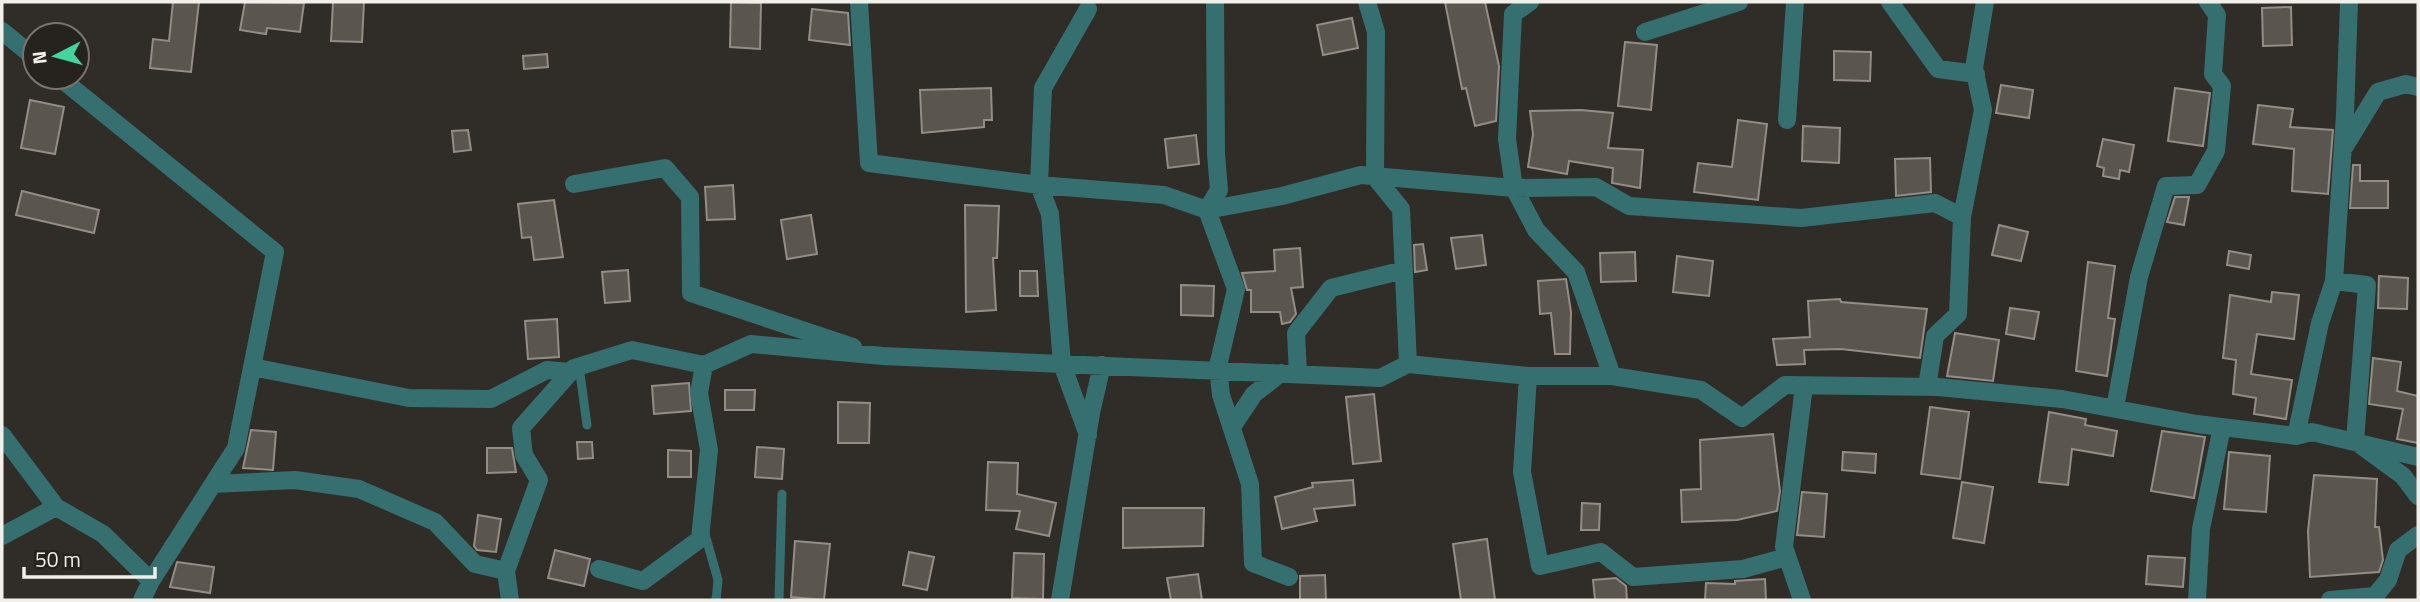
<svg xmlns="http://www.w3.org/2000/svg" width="2420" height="602" font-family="'Titillium Web',sans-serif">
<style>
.building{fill:#5a554f;stroke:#938d87;stroke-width:2}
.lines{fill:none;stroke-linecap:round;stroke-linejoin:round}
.service{stroke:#356f70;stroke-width:9}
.minor{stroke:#356f70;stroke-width:18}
</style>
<rect width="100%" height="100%" fill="#302c27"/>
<!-- building -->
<path class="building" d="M173 2H199L191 72 150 68 153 39 169 41Z
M245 2 304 3 300 32 267 28 266 34 240 30Z
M333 2H364L362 42 331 41Z
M731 2 761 3 760 49 730 47Z
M1445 2H1485L1499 66 1496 121 1475 126 1466 88 1462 89Z
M2291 7 2292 45 2263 46 2262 8Z
M812 9 848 13 850 45 809 40Z
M1352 18 1358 48 1323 55 1317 25Z
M1625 42 1657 45 1651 110 1618 106Z
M1834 51 1871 52 1870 81 1834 80Z
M547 54 548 67 524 69 523 56Z
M2001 85 2033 90 2029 118 1996 113Z
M991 88 992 120H984V127L922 133 920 90Z
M2175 88 2210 93 2203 146 2168 141Z
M30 100 64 107 55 154 21 148Z
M2258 105 2293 109 2290 127 2333 130 2328 194 2292 191 2294 149 2253 144Z
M1581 110 1613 113 1608 148 1643 150 1640 188 1612 183 1613 168 1569 161 1567 174 1528 167 1533 134 1530 111Z
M1738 120 1767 124 1758 200 1694 192 1698 163 1732 167Z
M1803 126 1840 128 1839 163 1802 161Z
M468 130 471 150 454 152 452 131Z
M1196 135 1199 164 1168 168 1165 139Z
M2103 139 2134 145 2129 172 2120 170 2119 179 2103 176 2104 168 2097 166Z
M1930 158 1931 192 1896 196 1895 159Z
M2353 165H2360V181H2388V208H2350Z
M733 185 735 219 707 220 705 187Z
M22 191 99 210 94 233 16 215Z
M2175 197H2189L2184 225 2167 222Z
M554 200 563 257 534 260 531 237 522 238 518 204Z
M965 205 999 206 997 258H993L996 310 966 312Z
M811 215 817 254 787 259 781 220Z
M1999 225 2028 232 2021 261 1992 255Z
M1482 235 1486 265 1456 269 1451 238Z
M1423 244 1427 270 1415 272 1414 245Z
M1300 248 1303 287 1291 288 1296 314 1290 322 1282 324 1280 312H1251V290H1247L1242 273 1275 271 1274 250Z
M2229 251 2251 255 2249 269 2227 265Z
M1635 252 1636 281 1601 282 1600 253Z
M1677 256 1713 261 1709 296 1673 292Z
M2088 262 2115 266 2108 318 2115 319 2107 376 2076 371Z
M628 270 630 301 605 303 602 272Z
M1020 271H1037L1038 296H1020Z
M2379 276 2408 278 2407 309 2378 308Z
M1566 279 1571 312 1570 354H1555L1551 313 1540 314 1538 281Z
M1181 285 1214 286 1213 316 1181 315Z
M2272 292 2299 295 2294 339 2257 334 2251 374 2292 380 2286 419 2254 414 2256 398 2233 394 2236 360 2223 358 2230 295 2271 302Z
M1840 299 1841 302 1927 309 1920 358 1841 349 1804 350 1805 364 1777 365 1773 339 1810 337 1808 301Z
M2010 308 2039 312 2034 339 2006 334Z
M557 319 559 357 528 359 525 321Z
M1955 333 1999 340 1993 381 1947 376Z
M2373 358 2401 362 2397 391 2418 396V443L2397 439 2403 409 2369 404Z
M689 383 691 411 654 414 652 386Z
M725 390H755L754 410H725Z
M1374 394 1381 461 1353 464 1346 397Z
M838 402 870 403 869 443H838Z
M1930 407 1969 412 1960 479 1921 474Z
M2049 412 2086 419 2085 425 2117 431 2113 456 2072 449 2068 485 2039 482Z
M251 430 276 432 273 470 243 468Z
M2162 431 2205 437 2194 498 2151 491Z
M1773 434 1780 491 1777 511 1737 520 1682 522 1681 490 1701 489 1700 440Z
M577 442H592L593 458 578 459Z
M757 447 784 449 782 479 755 477Z
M487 448H512L516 472 487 473Z
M668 450 691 451V477H668Z
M1843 452 1876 454 1875 473 1842 470Z
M2229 452 2270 456 2266 512 2224 509Z
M988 462 1018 463 1017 494 1056 503 1049 536 1016 529 1020 511 986 510Z
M2314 475 2377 479 2375 527H2379L2383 560 2379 572 2310 577 2308 531Z
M1353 480 1355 505 1314 509 1317 521 1282 529 1275 497 1313 487 1312 483Z
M1962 482 1993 487 1984 543 1953 538Z
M1802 492 1827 494 1824 537 1797 535Z
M1582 503 1600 504 1599 530H1581Z
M1123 508H1204L1203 546 1123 548Z
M478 515 501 519 496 552 477 550 474 546Z
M1487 539 1495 600H1461L1453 544Z
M795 541 830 544 824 600 791 597Z
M555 550 590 559 584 586 548 578Z
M909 552 934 557 927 590 903 585Z
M1014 553 1044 554 1043 599 1012 598Z
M2148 556 2185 558 2183 587 2146 584Z
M177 562 214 567 210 593 170 587Z
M1198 574 1202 600H1171L1167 578Z
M1325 575 1326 600H1300V576Z
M1616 578 1626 586 1627 600H1595L1593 580Z
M1765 579 1766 600H1705L1706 583 1735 584V581Z"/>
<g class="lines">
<!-- service -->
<path class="service" d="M579 366 587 425
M705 534 718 580 716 600
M779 600 782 494"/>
<!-- minor -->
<path class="minor" d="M859 2 869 163 1039 185 1164 195 1207 210 1282 196 1361 175 1514 188 1596 187 1629 206 1801 218 1935 203 1962 217
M1215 2 1216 154 1219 190 1207 210 1236 289 1218 366 1221 395 1250 484 1253 563 1289 577
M1367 2 1376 32 1375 177 1401 209 1408 364
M1530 2 1513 14 1507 139 1514 188 1536 230 1576 272 1612 376
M1890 2 1938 69 1976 74
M2349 2 2345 114 2334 281 2320 323 2296 436 2312 432 2418 457
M2 31 35 58
M1645 32 1739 2
M59 77 275 252 236 448 151 581 142 600
M1787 120 1795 2
M2345 146 2378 92 2406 84 2418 87
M574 184 665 168 690 197 691 293 853 347
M2334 281 2367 285 2355 441 2403 476 2418 496
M252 367 409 398 491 399 547 370 570 372
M1298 374 1296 333 1331 288 1404 270
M1528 376 1522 472 1540 566 1601 552 1633 577 1743 569 1787 557
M1927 387 1935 336 1958 314 1962 217 1983 110 1974 68 1985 2
M2115 408 2139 277 2166 186 2197 185 2216 151 2222 86 2213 74 2217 15 2208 2
M1232 427 1254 394 1281 373
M2 435 56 507
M1088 435 1062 364 1050 214 1039 185 1043 88 1088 9
M213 484 295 480 359 489 435 522 475 564 506 571
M2 536 56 507 103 534 151 581
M599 569 643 581 700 539 709 450 699 393 704 365
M510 600 506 571 539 480 524 455 521 428 574 368 632 350 704 365 751 344 883 356 1380 378 1408 364 1528 376H1612L1701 390 1742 418 1785 385 1938 387 2062 399 2197 424 2296 436
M1060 600 1091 413 1102 365
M1802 600 1784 547 1804 386
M2197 600 2201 529 2222 427
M2330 600 2375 596 2388 580 2398 550 2418 535"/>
</g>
<!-- border -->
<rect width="2420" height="602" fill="none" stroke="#f2efeb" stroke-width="7"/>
<!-- north arrow -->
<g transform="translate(56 56) rotate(264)"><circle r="33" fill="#26221d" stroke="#78746f" stroke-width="2"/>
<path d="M0-5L12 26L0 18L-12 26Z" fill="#44d49f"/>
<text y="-10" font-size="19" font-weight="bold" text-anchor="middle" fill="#f2efeb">N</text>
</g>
<!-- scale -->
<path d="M24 567v10h131v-10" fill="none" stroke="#f2efeb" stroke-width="3.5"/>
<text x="35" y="567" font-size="21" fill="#f2efeb" stroke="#26221d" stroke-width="5" paint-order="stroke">50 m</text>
</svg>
